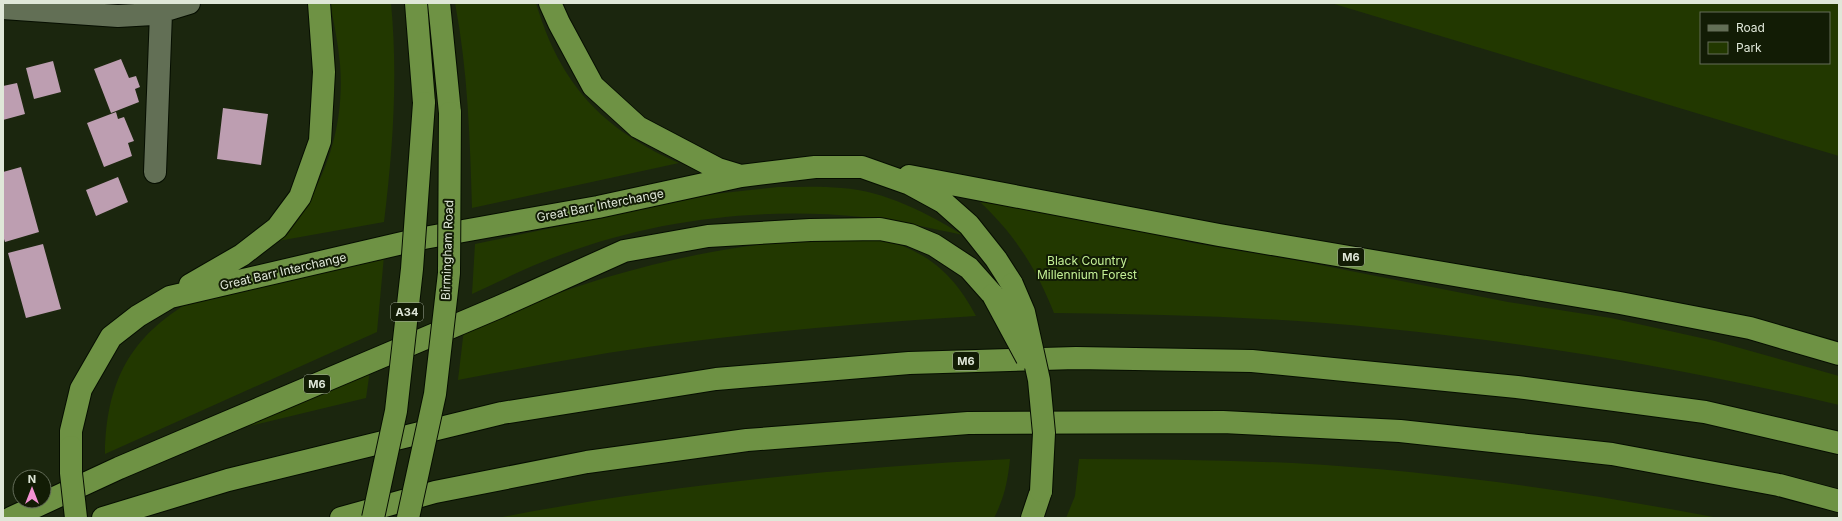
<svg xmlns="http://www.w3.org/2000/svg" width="1842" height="521" font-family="Inter,sans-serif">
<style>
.green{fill:#223800;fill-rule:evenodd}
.building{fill:#bd9eb1}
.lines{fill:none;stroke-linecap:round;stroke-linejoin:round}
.minor-casing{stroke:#060e00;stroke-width:24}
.highway-casing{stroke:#060e00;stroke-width:24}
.minor{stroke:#626f55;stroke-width:22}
.highway{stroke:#6e9244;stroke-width:22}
.highway-bridge-casing{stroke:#060e00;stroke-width:24;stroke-linecap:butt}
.highway-bridge{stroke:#6e9244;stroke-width:22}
.labels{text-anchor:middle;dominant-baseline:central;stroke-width:4;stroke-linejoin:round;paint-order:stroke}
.shield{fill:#121c05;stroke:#a2aa99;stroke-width:1}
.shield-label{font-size:11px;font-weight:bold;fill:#dfe7d8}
.street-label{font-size:12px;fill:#dfe7d8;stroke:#121c05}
.park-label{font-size:12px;fill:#c3ef95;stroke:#121c05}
</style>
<rect width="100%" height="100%" fill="#1b260e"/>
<!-- green -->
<path class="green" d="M330 3H391C398 76 393 149 384 222L278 241C287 228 299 215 308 202 333 160 344 112 340 64 338 43 334 23 330 3Z
M455 3H536C560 84 602 129 679 163L472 208C470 140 468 71 455 3Z
M1331 3H1839V156ZM1701 13H1829V63H1701Z
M778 187C799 187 821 186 842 188 885 191 927 213 963 235 929 228 896 220 862 217 762 207 658 219 563 254 532 265 502 280 472 294L475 244 714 194Z
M980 202 1087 219 1193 243 1300 261 1508 302 1611 318 1715 341 1839 376V405C1688 369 1534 343 1380 328 1272 317 1163 314 1054 313 1036 268 1015 235 980 202Z
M882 239C928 252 954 274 976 316 874 322 772 331 670 344 599 353 529 367 458 380L464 329C574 283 687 248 806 240 831 238 857 239 882 239Z
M384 256 377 332 105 454C106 382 130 336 193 300Z
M370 370 366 398 241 428Z
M1010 459C1008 480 1004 499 994 518H497C667 485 838 468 1010 459Z
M1079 459C1150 459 1222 460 1293 463 1436 471 1578 491 1719 518H1066L1075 496Z"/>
<!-- building -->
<path class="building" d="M121 59 129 78 136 76 140 87 135 89 139 102 111 113 94 69Z
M53 61 61 92 34 99 26 68Z
M17 83 25 114 3 120V86Z
M223 108 268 114 261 165 217 159Z
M116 112 118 119 124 117 134 141 128 143 132 156 104 167 87 123Z
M21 167 39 232 5 242 3 236V172Z
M118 177 128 202 96 216 86 190Z
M43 244 61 309 26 318 8 253Z"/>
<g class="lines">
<!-- minor casing -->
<g class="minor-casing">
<path id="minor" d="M3 8 118 16 153 14 189 3
M155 172 161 13"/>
</g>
<!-- highway casing -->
<g class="highway-casing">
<path id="highway" d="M416 3 424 103
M439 3 450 113
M550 3 559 23 593 86 638 127 718 169 741 176
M909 176 1219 235 1620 303 1750 328 1839 354
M190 285 242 255 277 228 300 197 320 141 324 72 319 3
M71 447V431L81 389 111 337 138 316 170 297 424 238 598 207 741 176 815 167H862L910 184 943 202 969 225 996 259 1012 284
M11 518 119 468 499 307 624 251 708 236 810 230 880 229 910 235 934 245 969 268 993 295
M103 518 228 480 502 413 716 379 909 363 1076 358 1252 361 1517 387 1705 412 1839 443
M341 518 435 492 587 462 747 440 968 423 1223 422 1400 431 1612 454 1779 485 1839 501
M1032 518 1041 491"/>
</g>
<!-- minor -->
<use href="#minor" class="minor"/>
<!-- highway -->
<use href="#highway" class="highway"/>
<!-- highway-bridge casing -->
<g class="highway-bridge-casing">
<path id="highway-bridge" d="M1012 284 1024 312 1039 380 1044 433 1041 491
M993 295 1027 358
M71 447V473L76 518
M373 518 396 411 412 269 424 103
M408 518 435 394 449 273 450 113"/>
</g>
<!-- highway-bridge -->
<use href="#highway-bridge" class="highway-bridge"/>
</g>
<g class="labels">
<!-- shield labels -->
<g class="shield">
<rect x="1338" y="248" width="26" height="18" rx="3"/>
<rect x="391" y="303" width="32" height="18" rx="3"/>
<rect x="953" y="352" width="26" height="18" rx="3"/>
<rect x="304" y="375" width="26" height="18" rx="3"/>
</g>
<g class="shield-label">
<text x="1351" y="257">M6</text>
<text x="407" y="312">A34</text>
<text x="966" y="361">M6</text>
<text x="317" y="384">M6</text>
</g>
<!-- street labels -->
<g class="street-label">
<text transform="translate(600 205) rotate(-11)">Great Barr Interchange</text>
<text transform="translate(447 250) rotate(-88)">Birmingham Road</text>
<text transform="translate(283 271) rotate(-13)">Great Barr Interchange</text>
</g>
<!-- park labels -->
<g class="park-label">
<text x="1087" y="260">Black Country<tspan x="1087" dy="14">Millennium Forest</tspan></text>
</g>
</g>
<!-- border -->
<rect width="1842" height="521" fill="none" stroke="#dfe7d8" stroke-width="8"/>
<!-- legend -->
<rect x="1700" y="12" width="130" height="52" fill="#121c05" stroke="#646d59"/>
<rect x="1708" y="25" width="20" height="6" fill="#626f55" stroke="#646d59"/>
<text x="1736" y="32" font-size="12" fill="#dfe7d8">Road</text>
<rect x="1708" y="42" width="20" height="12" fill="#223800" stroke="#646d59"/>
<text x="1736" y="52" font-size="12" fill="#dfe7d8">Park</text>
<!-- north arrow -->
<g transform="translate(32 489)"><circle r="19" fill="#121c05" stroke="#646d59"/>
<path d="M0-3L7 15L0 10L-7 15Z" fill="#f491d3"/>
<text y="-6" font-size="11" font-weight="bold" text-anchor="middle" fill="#dfe7d8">N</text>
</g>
</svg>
